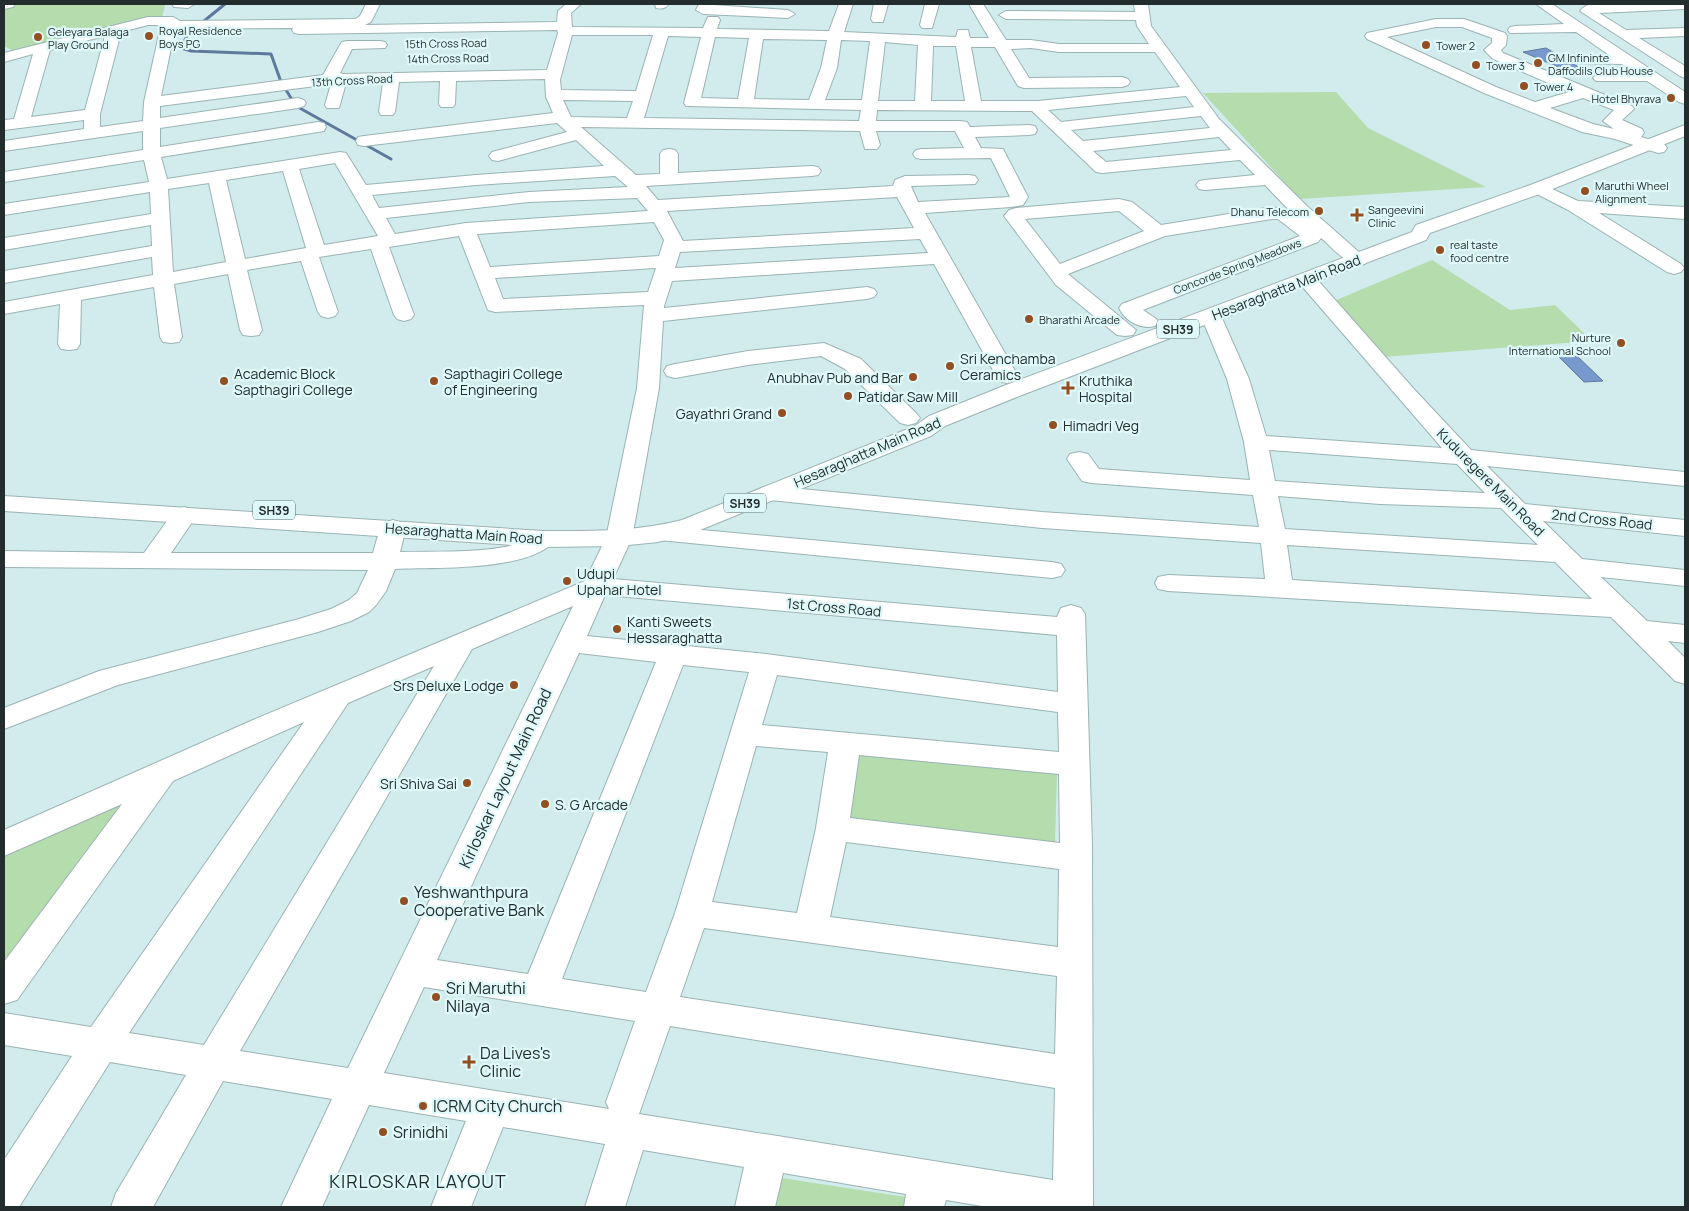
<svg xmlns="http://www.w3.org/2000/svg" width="1689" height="1211" font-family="Manrope,sans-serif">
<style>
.green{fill:#b4dcac}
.water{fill:#7899ce;stroke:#5e799e}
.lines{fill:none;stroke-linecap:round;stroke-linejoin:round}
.stream{stroke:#5e799e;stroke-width:3}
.minor-casing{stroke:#9ab3b4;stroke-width:2}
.major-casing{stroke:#9ab3b4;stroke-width:2}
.minor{fill:#fff;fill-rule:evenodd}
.major{fill:#fff;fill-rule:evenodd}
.poi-dot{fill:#934f21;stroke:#dff9fa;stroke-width:2}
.labels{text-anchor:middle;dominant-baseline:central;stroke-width:4.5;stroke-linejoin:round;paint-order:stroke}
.far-poi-label{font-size:11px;fill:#232d2d;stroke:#dff9fa;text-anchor:start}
.far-street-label{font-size:11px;fill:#232d2d;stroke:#dff9fa}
.shield{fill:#dff9fa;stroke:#5b6a6a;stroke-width:1}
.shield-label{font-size:12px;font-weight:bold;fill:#232d2d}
.street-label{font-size:14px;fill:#232d2d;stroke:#dff9fa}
.poi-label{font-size:14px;fill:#232d2d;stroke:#dff9fa;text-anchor:start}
.near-street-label{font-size:16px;fill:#232d2d;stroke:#dff9fa}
.near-poi-label{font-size:16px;fill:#232d2d;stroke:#dff9fa;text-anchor:start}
.near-neighbourhood-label{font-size:18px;letter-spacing:1px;fill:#232d2d;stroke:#dff9fa}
</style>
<rect width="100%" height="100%" fill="#d2eced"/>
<!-- green -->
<path class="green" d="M21 4 165 5 162 18 16 52 4 46V8Z
M1336 92 1368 128 1486 187 1300 199 1203 93Z
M1432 260 1510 310 1555 305 1592 341 1383 357 1334 301Z
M857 754 1057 773 1055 843 844 822Z
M140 792 4 971V852Z
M769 1176 912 1198 911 1207H762Z"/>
<!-- water -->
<path class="water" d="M1546 48 1589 73 1575 74 1523 52Z
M1574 353 1603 381 1584 382 1556 354Z"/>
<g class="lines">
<!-- stream -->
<path class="stream" d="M225 4 188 34 181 48 191 51 271 54 281 82 296 106 391 159"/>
<!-- minor casing -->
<g class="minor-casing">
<path id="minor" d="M4 4H15L13 7 4 9Z
M172 4H195L188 8 174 7Z
M366 4H380L371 22 365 25 557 22 558 11 566 4H581L571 13 572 27 703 28 708 17H718L720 20 717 29 829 31 839 4H853L844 32 956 37 958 30H968L970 38H989L969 4H983L1006 40H1031L1059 44H1149L1137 26 1136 20 1006 19 999 15 1006 11 1135 12 1134 4H1148L1151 26 1219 119 1309 208 1368 260 1365 264C1348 268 1333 248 1321 238L1318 242 1143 310 1155 318 1159 322 1155 326C1141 330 1125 321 1119 308L1122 304 1300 236 1278 219H1272L1165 236 1068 274 1136 330 1133 335 1125 336 1117 335 1056 285 1004 216 1009 210 1016 208 1119 199 1132 202 1161 225 1272 207 1289 210 1265 185 1205 190 1199 189 1196 185 1199 181 1205 180 1255 175 1240 160 1102 173 1096 172 1032 111 877 110 876 121H961L967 122 970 127 1029 125 1035 126 1037 130 1035 134 1029 135 975 137 981 148 1003 149 1028 197 1023 205 1011 207 925 213 1018 376 1015 381 1007 383 999 381 934 264 672 281 664 306V308L867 287 874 289 877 293 874 297 867 299 663 321 659 388 632 538 613 579 1057 617 1061 608 1071 605 1081 608 1085 614 1092 845 1093 1207H988L946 1200 944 1207H904L906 1194 783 1173 775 1207H735L744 1167 643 1150 625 1207H585L605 1144 503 1127 471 1207H431L466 1121 369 1105 322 1207H281L332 1099 223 1081 153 1207H111L116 1193 186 1075 110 1062 19 1207H4V1160L72 1056 4 1045V1013L91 1027 304 722 173 781 17 1000 4 1004V962L122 804 4 856V830L253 720 585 581 606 538 637 388 644 305 495 312 488 310 459 236 389 247 414 315 411 319 404 321 397 319 394 315 371 249 319 257 338 312 335 316 328 318 321 316 318 312 301 261 247 270 262 330 259 335 251 336 243 335 240 330 228 274 174 284 182 337 179 342 171 343 163 342 160 337 154 287 81 300 80 344 77 349 69 350 61 349 58 344 60 304 4 314V302L153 275 152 257 4 283V271L152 246 151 225 4 250V238L151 214 150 192 4 215V204L149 182 144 160 4 182V172L143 150V131L4 151V141L84 129V120L4 130V120L14 119 33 54 4 62V53L148 17H173L180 21 355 19 360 16ZM148 25H163L160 30 144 102 143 121 100 127V114L121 32ZM293 28 292 30 294 33 299 34 557 30 558 33 547 70 343 74 340 73 352 49 385 48 387 45 385 42 380 41H347L342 42 340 45 323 75 161 96 175 29ZM572 35H653L636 91 561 90 560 80ZM105 36 85 110 31 117 50 50ZM668 36 701 37 684 103 686 106 861 110 859 121 644 118ZM715 37 749 38 738 99 701 98ZM763 39 827 40 821 68 809 100 754 99ZM841 40 870 41 862 100H825L837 68ZM885 42 918 45 915 101H878ZM933 46H956L965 101H931ZM971 47H995L1018 86 1024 88 1122 87 1128 85 1130 82 1128 79 1122 77 1029 78 1011 49 1031 48 1059 52H1155L1180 87 1038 101H981ZM545 79 546 97 553 113 364 136 358 137 356 141 358 145 364 146 557 123 567 132 492 152 489 156 492 160 498 161 576 140 604 166 476 175 366 185 346 153 340 152 167 179 161 157 318 132 324 131 326 127 324 123 318 122 160 147V128L298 108 304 106 306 103 304 100 298 98 160 118V106L331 84 325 105 327 108H339L346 83 383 82 379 112 381 115H393L395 112 399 82 440 81 439 104 441 107H453L455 104 456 81ZM1186 96 1194 107 1061 122 1048 110ZM563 100 633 101 627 118 571 117ZM1201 116 1210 128 1083 141 1071 130ZM581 127 860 131 865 149H877L880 145 876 131H955L964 148 922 149 916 150 913 154 916 158 922 159 991 158 1010 197 918 202 911 186 975 184 978 180 975 176 969 175 905 176 895 180 893 186 658 200 646 186 812 176 818 175 821 171 818 167 812 166 678 173V154L675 150 669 149 663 150 660 154V174L636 175ZM1219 137 1231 150 1106 162 1093 151ZM335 163 378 236 324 245 299 169ZM283 171 306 248 245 259 226 180ZM615 176 628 187 529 192 379 208 372 195 476 185ZM209 183 226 262 173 272 168 189ZM897 197 914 228 683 241 667 211ZM637 198 648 211 466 223 395 234 386 218 529 202ZM1119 211 1144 231 1060 264 1025 219ZM654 222 664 240 659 256 490 267 477 234ZM920 239 928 253 675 268 680 252ZM656 268 648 292 503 299 495 278ZM605 595 1057 635 1058 692 766 654 587 636ZM573 606 348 1068 240 1051 472 649ZM579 653 656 662 528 974 437 960ZM683 665 749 672 675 913 646 992 562 979ZM434 666 204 1045 129 1033 348 703ZM777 675 1058 712 1059 752 762 725ZM756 746 828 752 816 828 797 913 712 902ZM859 755 1059 774 1060 843 850 818ZM846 842 1059 869 1058 947 830 917ZM704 928 1057 976 1055 1054 680 997ZM424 987 635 1021 606 1102 609 1109 384 1073ZM670 1026 1055 1088 1053 1180 639 1114Z
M655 4H669C665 9 662 9 656 8Z
M699 4 788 10 795 14 788 18 703 14 696 10Z
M874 4H888L883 22H873L871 19Z
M925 4H939L932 28H922L920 25Z
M1536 4H1552L1685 92V104L1679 102 1647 81H1596L1593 78 1596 75 1634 72 1622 64 1573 63 1570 60 1573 57 1609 55 1576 32 1510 33 1508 30 1510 27 1515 26 1564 24Z
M1616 4H1685V9L1599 13 1626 30 1685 28V36L1639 38 1685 66V78L1680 76 1580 11C1587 1 1604 4 1616 4Z
M1436 19H1464L1505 33 1507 36 1506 45 1501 50 1503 53 1632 106 1634 109 1622 120 1642 129 1644 133 1641 137 1664 144 1667 148 1664 152 1658 153 1615 139 1582 132 1484 93 1367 39 1365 36 1367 33 1372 32ZM1436 27H1462L1492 38V43L1484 50 1493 59 1569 92 1535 102 1496 87 1387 37ZM1583 98 1614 110 1603 121 1614 129 1593 124 1550 108Z
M1539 183 1578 201 1685 207V219L1599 213 1681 264 1684 268 1681 272 1674 274 1667 272 1568 210 1533 192 1530 188 1533 184Z
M1307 274 1314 276 1413 388 1471 450 1685 472V486L1487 466 1525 504 1685 520V536L1543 521 1582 559 1685 570V586L1601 577 1647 621 1685 625V643L1668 641 1685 658V684L1675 681 1611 617 1168 591 1158 589 1155 583 1158 577 1168 575 1265 579 1261 543 1042 528 770 500 761 498 758 493 761 488 770 486 1042 512 1259 527 1253 495 1091 483 1082 481 1067 459 1070 454 1079 452 1088 454 1099 469 1250 480 1244 442 1227 379 1201 316 1204 312 1211 310 1218 312 1221 316 1249 379 1266 436 1442 448 1300 284 1297 280 1300 276ZM1269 450 1457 464 1485 493 1380 488 1275 481ZM1278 496 1380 504 1501 508 1538 545 1285 529ZM1287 545 1555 562 1592 599 1292 580Z
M824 343 861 359 916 413 920 418 916 423 908 425 900 423 845 369 821 356 748 365 675 378 667 376 664 371 667 366 675 364 748 351Z
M184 507 193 510 197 515 171 553H373L380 528 384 523 393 520 402 523 406 528 400 552C434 551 471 553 505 547 523 544 533 529 552 533L556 539C533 572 433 567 395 569L386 591 376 605 369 612 351 621 318 632 118 685 4 729V708L99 671 299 619 331 609 349 600 357 593 368 570 4 567V551L144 553 175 510Z
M658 526 1052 562 1061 564 1065 570 1061 576 1052 578 649 539 645 534 649 529Z"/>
</g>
<!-- major casing -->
<g class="major-casing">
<path id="major" d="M1685 125V136L1545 192 1430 233 1426 240 1022 395 945 426 931 436 700 530 658 542 619 546 543 547 4 511V496L543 531C590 531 636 532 682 520L915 426 929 416 1006 385 1412 232 1416 225 1533 184Z"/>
</g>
<!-- minor -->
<use href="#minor" class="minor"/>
<!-- major -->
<use href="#major" class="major"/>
</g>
<!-- markers -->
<g class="poi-dot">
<circle cx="149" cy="36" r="5"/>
<circle cx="38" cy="37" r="5"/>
<circle cx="1426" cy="45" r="5"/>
<circle cx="1538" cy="63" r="5"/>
<circle cx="1476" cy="65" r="5"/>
<circle cx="1524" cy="86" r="5"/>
<circle cx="1671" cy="98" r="5"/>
<circle cx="1585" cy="191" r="5"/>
<circle cx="1319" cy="211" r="5"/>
<path d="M1354.5 207.5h5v5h5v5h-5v5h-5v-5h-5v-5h5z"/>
<circle cx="1440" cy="250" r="5"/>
<circle cx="1029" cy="319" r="5"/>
<circle cx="1621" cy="343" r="5"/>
<circle cx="950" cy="366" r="5"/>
<circle cx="913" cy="377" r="5"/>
<circle cx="224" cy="381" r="5"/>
<circle cx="434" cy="381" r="5"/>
<path d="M1065.5 380.5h5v5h5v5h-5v5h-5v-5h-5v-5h5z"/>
<circle cx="848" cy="396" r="5"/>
<circle cx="782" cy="413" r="5"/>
<circle cx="1053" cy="425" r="5"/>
<circle cx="567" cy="581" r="5"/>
<circle cx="617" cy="629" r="5"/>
<circle cx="514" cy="685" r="5"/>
<circle cx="467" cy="783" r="5"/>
<circle cx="545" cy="804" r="5"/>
<circle cx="404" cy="901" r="5"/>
<circle cx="436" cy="997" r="5"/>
<path d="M466.5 1054.5h5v5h5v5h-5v5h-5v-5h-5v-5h5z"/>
<circle cx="423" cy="1106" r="5"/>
<circle cx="383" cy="1132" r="5"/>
</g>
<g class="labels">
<!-- far-poi labels -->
<g class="far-poi-label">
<text x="159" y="30">Royal Residence<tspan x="159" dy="13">Boys PG</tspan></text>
<text x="48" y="31">Geleyara Balaga<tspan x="48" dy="13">Play Ground</tspan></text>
<text x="1436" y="45">Tower 2</text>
<text x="1548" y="57">GM Infininte<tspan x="1548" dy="13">Daffodils Club House</tspan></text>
<text x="1486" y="65">Tower 3</text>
<text x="1534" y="86">Tower 4</text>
<text x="1661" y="98" text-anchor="end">Hotel Bhyrava</text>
<text x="1595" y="185">Maruthi Wheel<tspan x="1595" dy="13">Alignment</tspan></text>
<text x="1368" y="209">Sangeevini<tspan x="1368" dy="13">Clinic</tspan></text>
<text x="1309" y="211" text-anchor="end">Dhanu Telecom</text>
<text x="1450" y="244">real taste<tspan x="1450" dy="13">food centre</tspan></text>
<text x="1039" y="319">Bharathi Arcade</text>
<text x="1611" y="337" text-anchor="end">Nurture<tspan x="1611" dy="13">International School</tspan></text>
</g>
<!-- far-street labels -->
<g class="far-street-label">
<text transform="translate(446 43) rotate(-1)">15th Cross Road</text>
<text transform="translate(448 58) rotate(-1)">14th Cross Road</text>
<text transform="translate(352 80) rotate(-3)">13th Cross Road</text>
<text transform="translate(1237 266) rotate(-21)">Concorde Spring Meadows</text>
</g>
<!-- shield labels -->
<g class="shield">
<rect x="1157" y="319.5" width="42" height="19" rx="4"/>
<rect x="724" y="493.5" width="42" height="19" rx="4"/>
<rect x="253" y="500.5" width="42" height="19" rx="4"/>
</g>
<g class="shield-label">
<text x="1178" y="329">SH39</text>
<text x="745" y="503">SH39</text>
<text x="274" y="510">SH39</text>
</g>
<!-- street labels -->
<g class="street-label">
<text transform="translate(1286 287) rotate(-21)">Hesaraghatta Main Road</text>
<text transform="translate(867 452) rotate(-23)">Hesaraghatta Main Road</text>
<text transform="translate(1491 482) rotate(45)">Kuduregere Main Road</text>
<text transform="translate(1602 519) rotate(6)">2nd Cross Road</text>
<text transform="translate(464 533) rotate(4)">Hesaraghatta Main Road</text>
<text transform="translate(834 607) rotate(5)">1st Cross Road</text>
</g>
<!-- poi labels -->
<g class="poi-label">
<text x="960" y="358">Sri Kenchamba<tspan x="960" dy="16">Ceramics</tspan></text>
<text x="234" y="373">Academic Block<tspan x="234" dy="16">Sapthagiri College</tspan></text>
<text x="444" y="373">Sapthagiri College<tspan x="444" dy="16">of Engineering</tspan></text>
<text x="903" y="377" text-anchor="end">Anubhav Pub and Bar</text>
<text x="1079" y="380">Kruthika<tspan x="1079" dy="16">Hospital</tspan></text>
<text x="858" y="396">Patidar Saw Mill</text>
<text x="772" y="413" text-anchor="end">Gayathri Grand</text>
<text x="1063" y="425">Himadri Veg</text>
<text x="577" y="573">Udupi<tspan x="577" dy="16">Upahar Hotel</tspan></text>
<text x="627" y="621">Kanti Sweets<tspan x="627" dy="16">Hessaraghatta</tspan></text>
<text x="504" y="685" text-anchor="end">Srs Deluxe Lodge</text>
<text x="457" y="783" text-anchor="end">Sri Shiva Sai</text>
<text x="555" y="804">S. G Arcade</text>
</g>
<!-- near-street labels -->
<g class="near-street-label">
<text transform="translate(505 778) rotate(-65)">Kirloskar Layout Main Road</text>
</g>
<!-- near-poi labels -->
<g class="near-poi-label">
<text x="414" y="892">Yeshwanthpura<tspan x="414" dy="18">Cooperative Bank</tspan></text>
<text x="446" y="988">Sri Maruthi<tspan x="446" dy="18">Nilaya</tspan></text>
<text x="480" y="1053">Da Lives's<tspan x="480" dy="18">Clinic</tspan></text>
<text x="433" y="1106">ICRM City Church</text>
<text x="393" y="1132">Srinidhi</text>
</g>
<!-- near-neighbourhood labels -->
<g class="near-neighbourhood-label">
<text x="418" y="1181">KIRLOSKAR LAYOUT</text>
</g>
</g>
<!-- border -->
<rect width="1689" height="1211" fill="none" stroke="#232d2d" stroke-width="10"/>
</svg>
